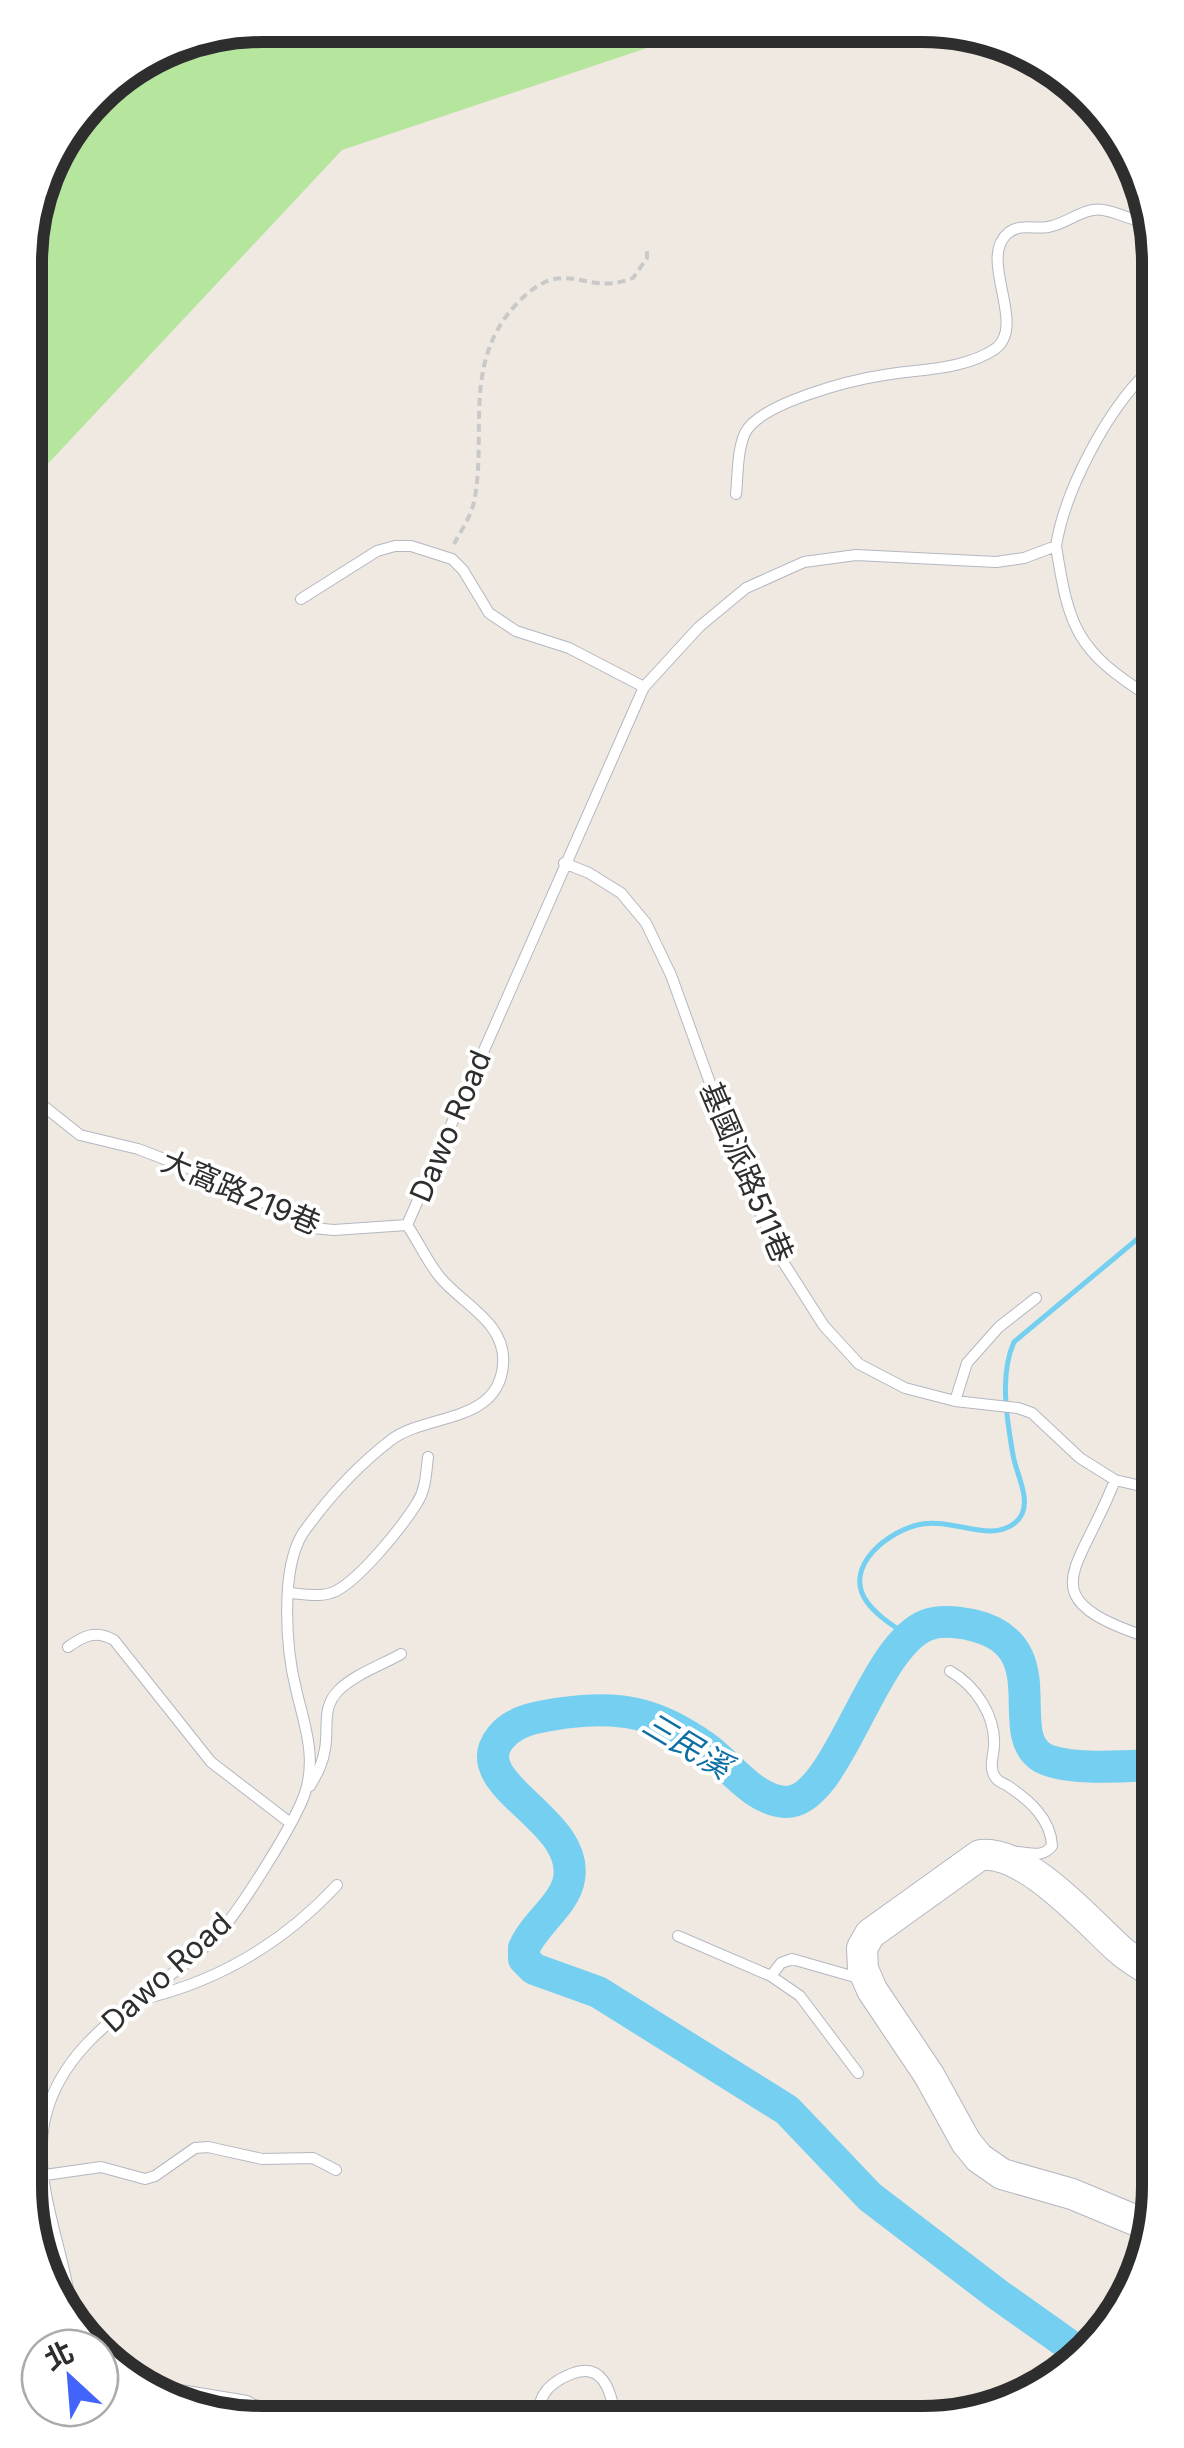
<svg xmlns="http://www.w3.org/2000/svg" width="1184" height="2448" font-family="Inter,'Noto Sans TC',sans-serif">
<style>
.green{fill:#b6e59e}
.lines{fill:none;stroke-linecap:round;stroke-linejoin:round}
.stream{stroke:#75cff0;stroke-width:5}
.river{stroke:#75cff0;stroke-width:32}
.lane-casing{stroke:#b4b7c1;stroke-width:12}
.secondary-casing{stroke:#b4b7c1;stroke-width:32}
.path{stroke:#c9c9c9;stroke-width:4;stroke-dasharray:8 5;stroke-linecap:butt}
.lane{stroke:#fff;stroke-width:10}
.secondary{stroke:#fff;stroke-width:30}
.labels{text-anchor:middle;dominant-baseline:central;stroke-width:8;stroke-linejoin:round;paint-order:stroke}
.street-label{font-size:30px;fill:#2e2e2e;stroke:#fff}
.water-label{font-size:32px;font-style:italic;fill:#0d6fa3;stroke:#fff}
.rim{fill:none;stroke:#2e2e2e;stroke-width:12}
</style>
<rect width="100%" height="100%" fill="#efe9e1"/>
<!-- green -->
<path class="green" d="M262 25 707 28 342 150 28 485 27 232 50 157 105 84 172 43Z"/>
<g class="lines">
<!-- stream -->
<path class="stream" d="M908 1636C894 1626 877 1616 867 1602 841 1566 891 1529 922 1524 945 1520 968 1531 991 1531 1003 1531 1017 1525 1022 1514 1030 1497 1016 1473 1013 1455 1007 1420 999 1375 1014 1342L1153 1226"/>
<!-- river -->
<path class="river" d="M1079 2352 997 2294 870 2197 787 2110 598 1992 534 1969 524 1959V1948C534 1924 565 1904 569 1879 580 1818 462 1785 501 1737 516 1719 542 1716 563 1713 621 1705 657 1713 705 1747 729 1764 753 1800 785 1802 838 1804 870 1647 927 1625 940 1620 958 1622 972 1625 1060 1645 1000 1734 1043 1758 1069 1771 1127 1766 1156 1765"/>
<!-- lane casing -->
<g class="lane-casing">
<path id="lane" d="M736 494C738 475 737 451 745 433 760 403 851 380 884 375 919 369 964 370 995 349 1028 325 977 259 1008 233 1022 222 1038 231 1052 226 1069 222 1085 207 1103 210 1118 212 1131 221 1147 222
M1056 546C1069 629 1077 651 1150 697
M301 599 377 551 395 546H411L452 559 463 570 489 613 516 631 569 648 644 687
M564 863 589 873 621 893 646 923 671 975 736 1155 778 1254 824 1326 859 1364 905 1388 955 1401 1018 1408 1032 1413 1080 1458 1115 1480 1154 1489
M31 1096 80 1135 138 1149 227 1183 312 1228 334 1230 407 1225
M955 1401 967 1363 999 1327 1036 1298
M1115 1480C1079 1574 1026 1598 1153 1639
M289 1593C304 1594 322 1598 336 1591 361 1578 402 1527 417 1503 426 1489 426 1473 428 1457
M68 1647C85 1635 96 1630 114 1640L211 1762 289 1822
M950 1671C976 1686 996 1716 994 1747 993 1757 989 1768 995 1777 999 1783 1002 1782 1008 1786 1029 1800 1051 1819 1052 1846 1042 1858 1032 1853 1017 1852
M310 1786C317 1774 323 1763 325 1749 329 1728 321 1707 339 1690 355 1674 382 1665 401 1654
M678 1936 771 1976 781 1963 792 1959 862 1979
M771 1976 800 1996 858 2073
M143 1999C219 1981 284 1942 337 1885
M37 2186 45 2175 101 2167 145 2179 155 2176 195 2148 208 2147 262 2159 313 2158 336 2170
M72 2313C65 2250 31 2183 45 2119 65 2030 159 1995 217 1935 239 1912 295 1823 305 1793 317 1757 304 1724 296 1689 286 1649 280 1569 303 1533 328 1498 357 1466 391 1440 427 1413 498 1424 503 1365 507 1322 461 1304 439 1276 427 1261 418 1241 407 1225L644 687 699 627 746 588 804 562 856 555 996 562 1024 558 1056 546C1065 490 1107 410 1148 371
M150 2385 247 2401 281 2420
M535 2417C538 2409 540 2401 544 2394 550 2384 561 2378 571 2374 602 2361 611 2390 615 2416
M308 2420H334"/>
</g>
<!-- secondary casing -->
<g class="secondary-casing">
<path id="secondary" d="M1149 2226 1072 2194 1002 2174 979 2158 966 2142 929 2075 872 1990 863 1969 862 1948 870 1934 980 1855C1025 1849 1087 1920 1119 1949 1130 1959 1144 1967 1157 1975"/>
</g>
<!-- path -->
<path class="path" d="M454 544C461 531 471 516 474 502 487 437 464 371 508 314 518 301 533 286 550 280 579 272 596 293 633 278L647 258V247
M35 1800 46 1817 45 1829 35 1839
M36 1969 40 1984 36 1992"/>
<!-- lane -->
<use href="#lane" class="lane"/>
<!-- secondary -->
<use href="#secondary" class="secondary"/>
</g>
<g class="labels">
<!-- street labels -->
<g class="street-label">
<text transform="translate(450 1126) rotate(-67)">Dawo Road</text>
<text transform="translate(747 1172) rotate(67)">基國派路511巷</text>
<text transform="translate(241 1192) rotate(23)">大窩路219巷</text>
<text transform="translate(166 1972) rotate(-42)">Dawo Road</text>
</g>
<!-- water labels -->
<g class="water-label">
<text transform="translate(687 1745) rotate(31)">三民溪</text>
</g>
</g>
<!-- crop -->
<path d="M0 0H1184V2448H0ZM262 42H922A220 220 0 0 1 1142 262V2186A220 220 0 0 1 922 2406H262A220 220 0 0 1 42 2186V262A220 220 0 0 1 262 42Z" fill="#fff" fill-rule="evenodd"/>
<path class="rim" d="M262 42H922A220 220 0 0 1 1142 262V2186A220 220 0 0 1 922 2406H262A220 220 0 0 1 42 2186V262A220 220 0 0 1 262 42Z"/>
<!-- north arrow -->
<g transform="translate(70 2378) rotate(334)"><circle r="48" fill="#ffffff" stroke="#ababab" stroke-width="2.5"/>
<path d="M0-8L18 38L0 25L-18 38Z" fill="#4264fb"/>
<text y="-15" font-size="28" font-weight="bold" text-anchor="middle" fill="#2e2e2e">北</text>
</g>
</svg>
